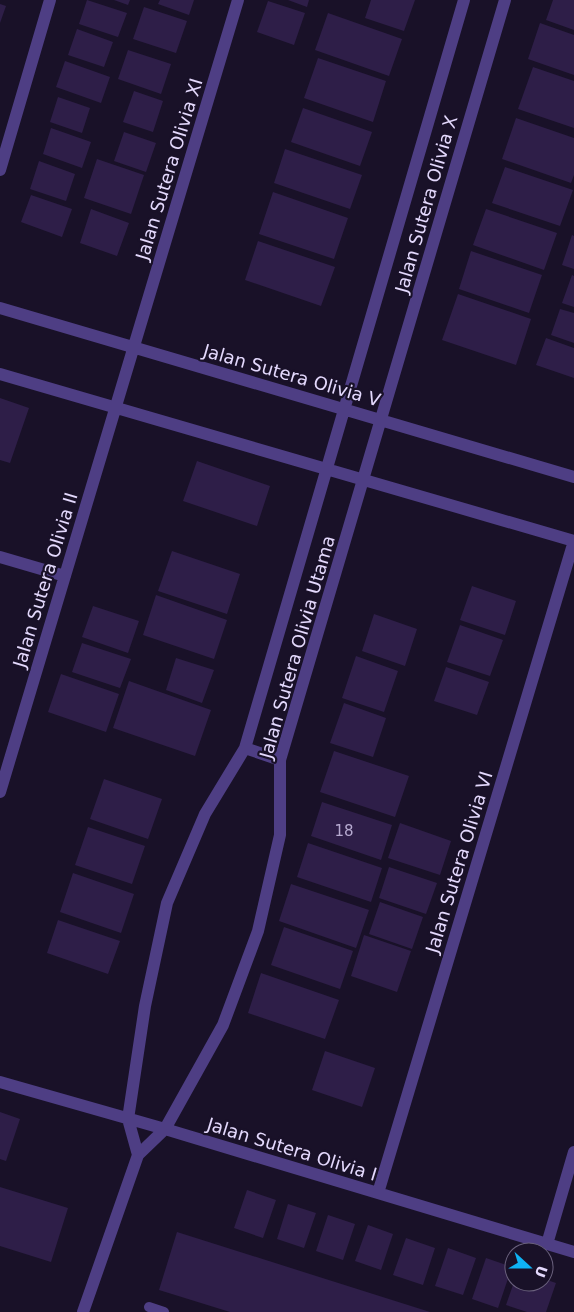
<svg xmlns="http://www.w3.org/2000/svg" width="574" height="1312" font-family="'DejaVu Sans',sans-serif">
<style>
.building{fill:#2e1e48}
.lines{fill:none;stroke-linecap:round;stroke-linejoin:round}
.service{stroke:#4e3e84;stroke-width:10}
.minor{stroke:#4e3e84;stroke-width:12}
.labels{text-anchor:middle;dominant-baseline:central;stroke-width:4.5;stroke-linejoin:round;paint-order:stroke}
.number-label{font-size:15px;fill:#b6aad0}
.street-label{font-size:18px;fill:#e4d9fd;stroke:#191128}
</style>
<rect width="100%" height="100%" fill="#191128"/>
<!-- building -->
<path class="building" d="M87 0 127 13 118 37 79 24Z
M114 0H130L128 5Z
M160 0H194L189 15 158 4Z
M288 0H309L307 7Z
M371 0H415L404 31 365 18Z
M553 0H574V30L546 20Z
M268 1 305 13 294 45 257 32Z
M0 4 6 6 0 23Z
M144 7 187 21 176 53 133 39Z
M328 13 402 39 389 76 315 50Z
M540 23 574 35V75L528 59Z
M77 29 113 42 104 67 68 55Z
M128 50 171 64 161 94 118 79Z
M318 58 386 81 373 122 304 98Z
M65 61 110 77 101 103 56 87Z
M533 67 574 81V128L518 109Z
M134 91 163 101 153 132 123 122Z
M58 97 90 108 82 133 50 122Z
M303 108 372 132 360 166 291 142Z
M516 118 574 138V175L571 183 502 159Z
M51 128 91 142 82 168 43 154Z
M124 132 156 143 146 172 114 161Z
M285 149 362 175 350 209 274 183Z
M97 159 144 175 131 214 84 198Z
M39 161 75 174 66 201 30 189Z
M505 167 573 190 560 226 492 203Z
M273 192 348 218 334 259 259 234Z
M31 195 72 209 62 237 21 222Z
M91 209 129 223 117 256 80 243Z
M486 209 557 233 544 270 473 245Z
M572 235 574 236V269L562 265Z
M258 241 335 267 321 306 245 280Z
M471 251 542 275 529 313 459 289Z
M572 275 574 276V307L562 303Z
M458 294 531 319 516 365 442 340Z
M560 309 574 313V343L551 335Z
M546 338 574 348V378L536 365Z
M0 398 29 408 10 463 0 460Z
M197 461 270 486 257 526 183 501Z
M172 551 240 574 227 614 158 591Z
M472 586 516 601 505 635 460 620Z
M156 595 227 620 214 659 143 635Z
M93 606 139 621 128 653 82 637Z
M374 614 417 629 405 666 362 651Z
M460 625 503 640 490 676 447 662Z
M82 643 131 659 120 688 72 672Z
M356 656 398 671 384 712 342 698Z
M176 658 214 670 202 703 166 690Z
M446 667 489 682 477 715 434 701Z
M61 674 119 694 106 732 48 712Z
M129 681 211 710 195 756 113 728Z
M344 703 386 718 373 757 330 743Z
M334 751 409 776 395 817 320 792Z
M104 779 162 799 148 839 90 819Z
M322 802 392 825 381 860 311 836Z
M400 823 451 841 440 875 388 858Z
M88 827 145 846 132 884 75 865Z
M308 843 382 868 371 902 297 877Z
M389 867 437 883 426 914 379 898Z
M73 873 134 894 121 933 60 912Z
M291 884 369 910 356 948 279 921Z
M380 902 423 917 412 949 369 934Z
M58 920 120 941 108 974 47 953Z
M284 927 353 951 340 989 271 965Z
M364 935 411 951 397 992 351 976Z
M261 973 339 1000 325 1039 248 1013Z
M325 1051 375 1068 362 1107 312 1090Z
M0 1112 20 1119 6 1161 0 1159Z
M0 1187 68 1208 51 1262 0 1246Z
M247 1190 276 1200 263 1238 234 1228Z
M288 1204 316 1213 304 1248 277 1239Z
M328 1215 355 1224 343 1260 316 1251Z
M368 1225 393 1234 381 1270 355 1261Z
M177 1232 430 1312H230L159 1290Z
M406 1238 435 1248 423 1285 393 1275Z
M448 1248 476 1258 463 1295 435 1286Z
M486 1258 512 1267 498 1308 472 1299Z
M544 1279 556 1283 546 1312H527L506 1305 514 1282H544Z"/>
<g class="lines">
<!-- service -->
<path class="service" d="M149 1307 164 1312"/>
<!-- minor -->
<path class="minor" d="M0 170 50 0
M0 308 574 477
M0 374 574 541
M0 557 65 576
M245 748 280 760
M0 792 238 0
M0 1082 165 1129 574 1252
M138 1155 128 1119 145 1006 167 903 205 814 245 748 464 0
M378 1193 574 541
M547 1244 574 1152
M83 1312 138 1155 165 1129 223 1025 258 931 280 835V760L505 0"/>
</g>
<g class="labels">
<!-- number labels -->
<g class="number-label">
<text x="344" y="831">18</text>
</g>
<!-- street labels -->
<g class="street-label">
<text transform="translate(169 169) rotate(-73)">Jalan Sutera Olivia XI</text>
<text transform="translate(426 204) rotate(-74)">Jalan Sutera Olivia X</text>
<text transform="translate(292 375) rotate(16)">Jalan Sutera Olivia V</text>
<text transform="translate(45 580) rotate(-73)">Jalan Sutera Olivia II</text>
<text transform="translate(297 647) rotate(-74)">Jalan Sutera Olivia Utama</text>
<text transform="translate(459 862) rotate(-73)">Jalan Sutera Olivia VI</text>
<text transform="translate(292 1149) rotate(17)">Jalan Sutera Olivia I</text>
</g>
</g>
<!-- north arrow -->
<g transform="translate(529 1267) rotate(111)"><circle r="24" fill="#191128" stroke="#6a617d"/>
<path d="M0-4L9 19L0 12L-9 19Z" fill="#0fb3f4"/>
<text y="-8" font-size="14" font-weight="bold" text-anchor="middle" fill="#e4d9fd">U</text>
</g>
</svg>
